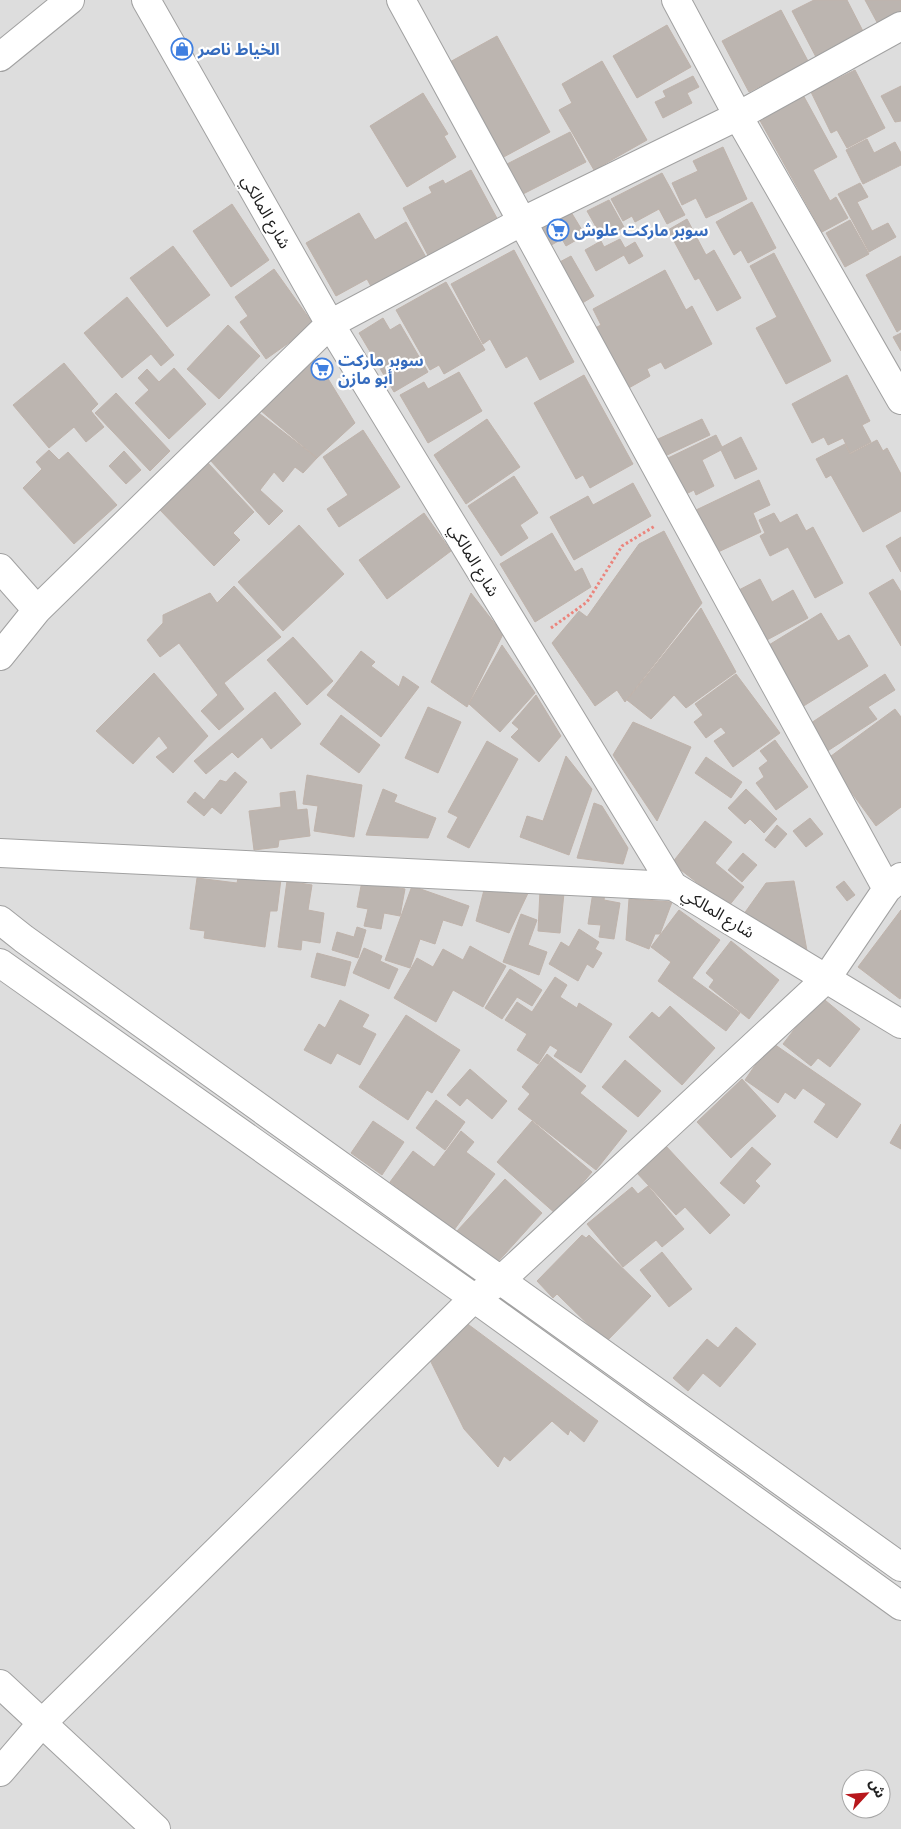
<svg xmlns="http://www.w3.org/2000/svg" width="901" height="1829" font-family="'Space Grotesk','Noto Sans Arabic',sans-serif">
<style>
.residential{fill:#ddd;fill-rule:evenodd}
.building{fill:#bcb5b0;stroke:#bfb3ab}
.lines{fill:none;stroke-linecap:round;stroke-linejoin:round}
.minor-casing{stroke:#a1a1a1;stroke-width:30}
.path{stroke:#eb847c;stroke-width:3;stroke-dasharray:2.5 2.5;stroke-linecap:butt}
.minor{stroke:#fff;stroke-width:28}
.labels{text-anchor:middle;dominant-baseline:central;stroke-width:4.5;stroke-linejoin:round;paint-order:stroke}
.shop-label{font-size:16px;font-weight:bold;fill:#366cbe;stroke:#fff;text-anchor:start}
.street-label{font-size:16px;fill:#202020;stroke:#fff}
</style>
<rect width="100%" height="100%" fill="#efece7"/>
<!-- residential -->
<path class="residential" d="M0 0H901V1829H0ZM851 1779H881V1809H851Z"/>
<!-- building -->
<path class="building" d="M814 0H847L865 35 817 59 792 11Z
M865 0H901V13L879 26Z
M781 10 808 61 749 92 722 41Z
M667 25 691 67 637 98 613 56Z
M497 36 550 132 500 159 448 63Z
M602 61 647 140 594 170 559 110 572 103 562 84Z
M855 70 885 128 847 148 837 130 831 133 811 92Z
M693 76 699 87 687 93 692 103 663 118 655 102 666 97 663 91Z
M901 86V121L895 122 881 96Z
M423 93 448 134 444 136 456 157 407 187 370 126Z
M802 93 837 157 813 170 830 201 836 197 848 218 822 232 758 117Z
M570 132 586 162 521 195 505 165Z
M867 139 874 153 895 142 901 153V165L863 184 846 150Z
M723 147 747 199 706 218 696 198 682 205 672 183 698 171 693 161Z
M471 170 499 222 430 259 403 208 432 193 429 187 443 180 445 184Z
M662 173 685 215 667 224 659 209 635 222 632 216 623 221 611 199Z
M860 183 868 197 857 202 872 231 888 223 896 237 869 252 838 194Z
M609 200 624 227 603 239 587 211Z
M752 202 776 248 748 263 741 250 734 255 716 222Z
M232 204 269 260 231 287 193 231Z
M571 212 585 235 566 246 562 239 546 248 537 231Z
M359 213 375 240 406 222 427 259 373 290 367 279 336 296 306 243Z
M687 219 706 255 714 250 741 298 717 311 699 278 695 280 668 230Z
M850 220 869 254 845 267 826 233Z
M620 239 625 248 635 242 643 256 629 264 624 255 596 271 585 250 601 241 604 247Z
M173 246 210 295 167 327 130 278Z
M514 250 574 362 540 380 527 356 506 368 490 339 483 344 451 284Z
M774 253 831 361 786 384 756 328 777 317 750 266Z
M571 256 594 296 579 305 556 264Z
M901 256V329L897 332 866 275Z
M274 269 314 325 266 359 240 322 248 316 235 297Z
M665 270 686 310 692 306 712 344 665 369 661 362 647 369 650 376 627 389 595 328 601 325 593 309Z
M446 282 485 350 444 374 439 365 430 370 396 310Z
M127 297 174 355 161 366 151 354 122 378 84 333Z
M383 318 390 330 400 324 428 372 394 392 359 333Z
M228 325 260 356 219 399 187 369Z
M901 333V351L893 337Z
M310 349 355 423 317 458 260 410Z
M64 363 98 404 91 411 104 427 86 442 74 427 49 448 13 405Z
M174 368 206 404 169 439 135 403 149 390 138 378 147 369 159 382Z
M459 372 482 411 428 443 400 395 424 382 428 389Z
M584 375 633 464 590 488 583 475 576 479 534 403Z
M847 375 870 421 862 425 871 442 850 453 843 438 828 445 824 437 812 443 792 404Z
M116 393 170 451 150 471 95 413Z
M255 410 317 458 303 473 295 467 283 482 274 472 260 490 283 511 269 525 210 460Z
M487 419 520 467 466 504 434 455Z
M702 419 710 435 665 456 658 439Z
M363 430 400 487 339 527 327 509 348 495 323 457Z
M716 435 722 447 741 437 757 469 735 479 721 450 702 460 714 486 696 495 694 490 686 494 668 458Z
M877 440 883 451 887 448 901 474V511L863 532 831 475 826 478 816 459 845 444 850 454Z
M49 450 59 460 68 452 117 505 74 544 23 488 42 469 36 462Z
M124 451 141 470 126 484 109 466Z
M208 463 254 512 233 533 240 540 214 566 160 510Z
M514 476 538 513 520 525 528 538 501 556 468 506Z
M759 480 770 505 753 513 761 532 716 553 696 510Z
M633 483 651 516 574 560 550 517 588 496 593 505Z
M424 513 451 551 387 599 359 560Z
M774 513 780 523 797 514 806 531 813 527 843 583 815 598 788 547 770 556 760 536 765 533 759 520Z
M299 525 344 574 283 631 238 582Z
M664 531 702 603 625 702 617 690 595 706 552 643 579 611 587 617 639 544Z
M552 533 575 572 582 568 591 587 535 622 500 564Z
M901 537V572L886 546Z
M760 579 772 602 793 590 808 618 765 641 737 591Z
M893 579 901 592V646L869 593Z
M234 586 281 637 224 683 244 709 219 730 201 711 218 695 179 643 160 657 147 640 163 623V615L210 593 217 603Z
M471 593 503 634 467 707 431 682Z
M701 608 736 672 686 708 674 695 651 719 627 700Z
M821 613 838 641 849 635 868 666 802 707 764 648Z
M293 637 333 681 307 705 267 660Z
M502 645 535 693 500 732 469 704Z
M361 651 375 662 371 666 399 687 403 676 419 687 381 737 327 695Z
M154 673 208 736 173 773 156 757 168 748 159 736 133 764 96 731Z
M736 674 780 733 733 767 714 741 726 733 721 727 706 738 694 722 703 715 695 704Z
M885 674 895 690 868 707 877 719 826 752 808 725Z
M275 692 301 724 271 749 262 737 238 758 232 752 206 774 194 761Z
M536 695 561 736 539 762 511 737 519 729 512 723Z
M428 707 461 722 438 773 405 758Z
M895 709 901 717V807L876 826 827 759Z
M341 715 380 745 359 773 320 744Z
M633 722 691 747 657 821 613 755Z
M775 740 808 787 776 810 756 783 764 777 759 768 768 761 760 751Z
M487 741 518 759 469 848 447 837 458 817 448 812Z
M566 756 592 789 569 855 520 837 527 816 543 821Z
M706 757 742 782 731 798 695 773Z
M235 772 247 782 221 814 212 807 204 816 187 802 195 792 204 800 220 780 226 782Z
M307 775 362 785 354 837 314 831 318 806 303 804Z
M383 789 397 795 394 802 436 818 428 838 366 835Z
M746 789 777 819 764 833 750 819 745 824 728 808Z
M295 791 297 810 307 809 310 836 279 840 278 847 254 850 249 811 281 807 280 793Z
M594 803 602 806 628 848 623 864 577 858Z
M810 818 823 834 806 847 793 831Z
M705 821 732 842 715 863 744 887 728 907 672 863Z
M777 825 787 834 775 848 765 840Z
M743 853 757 865 742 882 728 870Z
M239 873 281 879 277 911H270L265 947 204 938 205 931 190 929 197 878 237 883Z
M287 881 312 885 308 910 324 913 320 943 302 940 301 950 278 947Z
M362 881 405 889 400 916 384 913 381 929 364 926 368 909 357 907Z
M794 881 808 956 741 918 766 883Z
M844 881 855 895 847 901 836 887Z
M412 886 469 906 462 926 443 920 435 944 420 939 410 968 385 960Z
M484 890 529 891 509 933 476 921Z
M540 891 564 893 560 933 538 931Z
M593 892 605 893 604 900 620 903 614 939 599 937 601 925 588 924Z
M629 899 672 902 660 934H655L649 949 626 940Z
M679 910 720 940 692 978 740 1013 726 1031 658 981 671 962 651 947Z
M901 910V997L900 999 858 967Z
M521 914 537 920 528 945 547 952 539 975 503 962Z
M357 927 366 930 358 958 332 950 337 932 354 937Z
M579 929 599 942 595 949 602 953 593 968 587 964 578 981 549 964 561 942 569 947Z
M731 941 779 980 749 1019 709 987 714 980 706 973Z
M470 946 506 966 483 1007 453 990 436 1022 394 998 417 958 433 967 443 949 463 960Z
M364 948 382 956 380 961 398 969 389 989 353 973Z
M317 953 351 962 345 986 311 977Z
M510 969 542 990 532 1006 517 997 502 1019 485 1008Z
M555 977 567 985 560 997 577 1008 579 1003 612 1024 581 1073 554 1056 558 1050 550 1045 538 1064 517 1050 527 1034 505 1020 517 1002 532 1012Z
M820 996 860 1029 830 1067 818 1058 811 1066 783 1044Z
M340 1000 369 1015 362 1027 376 1034 360 1065 337 1053 331 1064 304 1050 319 1024 325 1028Z
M670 1006 715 1048 682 1085 629 1037 652 1012 659 1018Z
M406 1015 460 1050 432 1093 427 1090 408 1120 359 1087Z
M771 1042 861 1104 837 1138 814 1122 826 1104 803 1088 795 1099 785 1092 778 1103 745 1080Z
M547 1054 586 1086 580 1093 627 1131 596 1170 518 1109 530 1094 522 1087Z
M625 1060 661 1091 638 1117 602 1087Z
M470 1069 507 1101 492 1119 467 1098 460 1106 447 1095Z
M742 1079 776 1116 731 1158 697 1122Z
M436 1100 465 1122 445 1150 416 1128Z
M373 1121 404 1142 382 1175 351 1153Z
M532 1121 592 1172 556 1214 497 1162Z
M901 1124V1149L890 1143Z
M461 1131 474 1142 466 1152 495 1174 454 1230 390 1182 413 1151 434 1167Z
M665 1145 730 1215 710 1234 685 1207 676 1215 636 1172Z
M752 1147 771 1164 755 1181 760 1186 744 1204 720 1183Z
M505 1179 542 1213 495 1265 457 1231Z
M648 1186 684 1229 662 1247 656 1240 623 1267 587 1224 632 1187 638 1194Z
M582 1235 586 1238 589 1235 651 1296 606 1342 557 1294 553 1298 537 1281Z
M662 1252 692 1289 669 1307 640 1270Z
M465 1322 598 1421 584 1442 570 1430 568 1435 552 1421 510 1461 504 1456 498 1467 464 1429 431 1362Z
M736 1327 756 1344 720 1387 703 1373 688 1391 673 1378 707 1339 718 1348Z"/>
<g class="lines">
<!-- minor casing -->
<g class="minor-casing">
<path id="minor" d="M146 0 330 324 673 886 901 1024
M401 0 887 889
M676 0 738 116 901 400
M0 57 70 0
M0 568 37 610
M0 656 37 610 330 324 523 221 738 116 901 26
M0 853 673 886
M0 920 24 939 901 1567
M0 963 474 1298 901 1606
M0 1684 156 1829
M0 1772 42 1723 474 1298 501 1280 826 979 887 889 901 877"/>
</g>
<!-- path -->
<path class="path" d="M551 628 587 602 622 546 655 526"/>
<!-- minor -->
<use href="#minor" class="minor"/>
</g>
<!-- icons -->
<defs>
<g id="shop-ring" transform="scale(1.125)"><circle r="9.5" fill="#fff" stroke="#3f7fe0" stroke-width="1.5"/><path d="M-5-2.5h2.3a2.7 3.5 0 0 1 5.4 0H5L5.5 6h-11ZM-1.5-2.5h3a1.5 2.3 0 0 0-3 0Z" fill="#3f7fe0"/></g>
<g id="supermarket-ring" transform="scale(1.125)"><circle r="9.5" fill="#fff" stroke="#3f7fe0" stroke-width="1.5"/><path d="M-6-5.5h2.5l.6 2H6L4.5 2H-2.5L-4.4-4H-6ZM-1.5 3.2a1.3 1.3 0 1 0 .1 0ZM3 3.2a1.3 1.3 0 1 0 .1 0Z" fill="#3f7fe0"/></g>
</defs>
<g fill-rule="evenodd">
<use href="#shop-ring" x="182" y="49"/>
<use href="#supermarket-ring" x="558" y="230"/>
<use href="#supermarket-ring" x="322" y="369"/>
</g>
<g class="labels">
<!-- shop labels -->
<g class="shop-label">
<text x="198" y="49">الخياط ناصر</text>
<text x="574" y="230">سوبر ماركت علوش</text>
<text x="338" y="360">سوبر ماركت<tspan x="338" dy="18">أبو مازن</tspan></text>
</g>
<!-- street labels -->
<g class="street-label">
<text transform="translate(266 212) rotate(60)">شارع المالكي</text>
<text transform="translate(474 560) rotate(59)">شارع المالكي</text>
<text transform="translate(718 913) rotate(31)">شارع المالكي</text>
</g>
</g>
<!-- north arrow -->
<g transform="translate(866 1794) rotate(64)"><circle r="24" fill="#ffffff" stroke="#a6a6a6"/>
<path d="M0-4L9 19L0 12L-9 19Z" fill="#b8171c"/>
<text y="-8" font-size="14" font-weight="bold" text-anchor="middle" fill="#202020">ش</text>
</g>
</svg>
